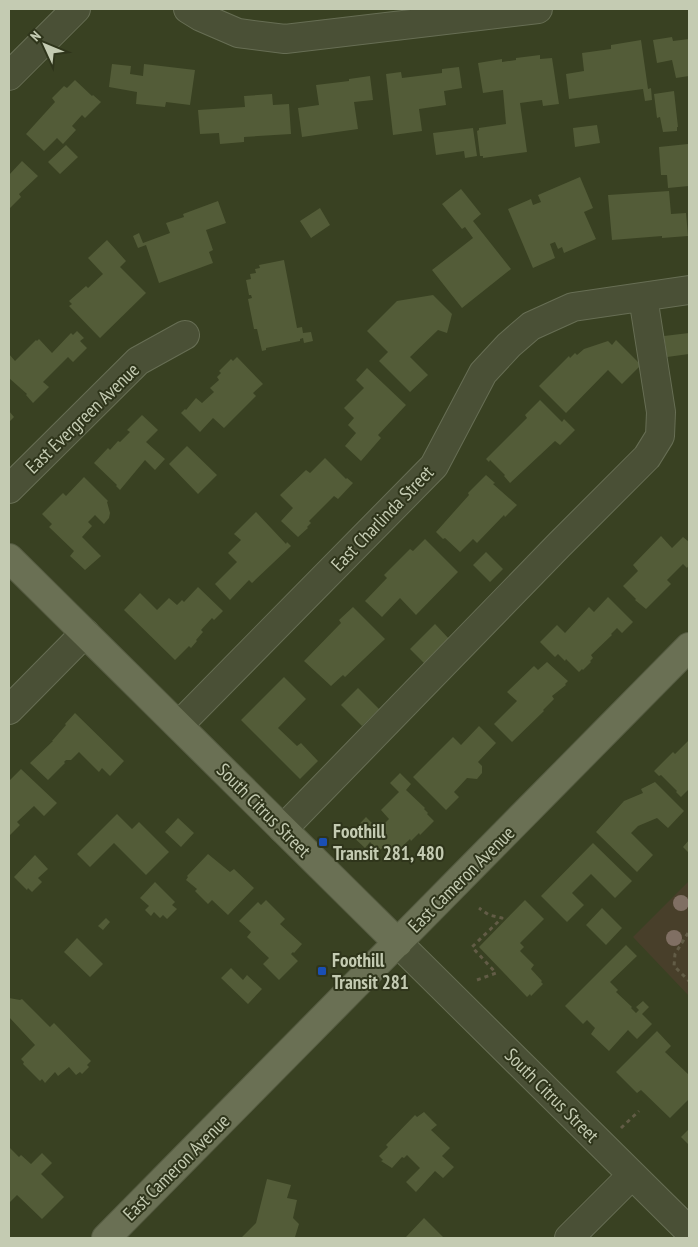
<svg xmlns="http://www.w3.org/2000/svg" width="698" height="1247" font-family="'PT Sans Narrow',sans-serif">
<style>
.green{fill:#483f2a}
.building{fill:#535c38}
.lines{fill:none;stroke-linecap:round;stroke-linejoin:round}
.minor-casing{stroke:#676e54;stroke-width:30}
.major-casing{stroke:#565c42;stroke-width:30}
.path{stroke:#625c46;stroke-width:3;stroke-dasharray:4 4;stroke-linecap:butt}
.minor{stroke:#4a5036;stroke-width:28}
.major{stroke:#6a7054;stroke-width:28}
.tree{fill:#806f63}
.transit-dot{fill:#1a4fb4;stroke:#2f351b;stroke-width:2}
.labels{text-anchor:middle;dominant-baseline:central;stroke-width:4;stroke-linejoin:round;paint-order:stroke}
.street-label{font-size:19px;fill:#c4cbb2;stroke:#2f351b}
.poi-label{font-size:19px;font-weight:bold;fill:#c4cbb2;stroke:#2f351b;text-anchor:start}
</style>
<rect width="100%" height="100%" fill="#394122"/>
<!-- green -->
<path class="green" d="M689 881V996L633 937Z"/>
<!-- building -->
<path class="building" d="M672 37 673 41 689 39V76L676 78 672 60 657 63 653 40Z
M641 40 648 89 651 88 652 100 645 101 643 89 569 99 566 74 584 71 582 53 611 49V45Z
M540 55V59L552 58 559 104 543 106 542 100 520 103 527 152 483 158V156H480L477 131 479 130V128L506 124 503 90 483 93 478 63 502 59V62L516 60V58Z
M112 64 131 66 130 74 143 76 144 64 195 70 190 105 166 102 165 107 136 104 137 92 109 87Z
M459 67 462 88 444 91 446 105 419 109 422 131 393 135 386 74 401 72 402 78 442 73V69Z
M370 76 373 100 354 102 358 129 302 137 298 108 319 105 316 85 349 81V79Z
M75 80 92 96 93 95 101 102 85 118 82 115 72 126 76 130 63 144 57 138 44 151 26 134 55 102 52 98 64 86 67 88Z
M674 91 678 127H677V131L663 132 660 117 657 118 654 94Z
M272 94 273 105 289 104 291 134 244 137V142L220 144 219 133 200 134 198 110 245 107 244 96Z
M597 125 600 143 575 147 573 128Z
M473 128 477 156 465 158 464 151 436 155 433 133Z
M688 144 689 186 668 188 667 175H661L659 147Z
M66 145 78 157 60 174 48 162Z
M22 161 38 176 19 194 21 197 9 209V175Z
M580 177 593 208 584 212 596 239 564 253 562 247 558 249 555 242 550 244 555 258 533 268 508 209 531 199 533 205 541 202 538 195Z
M461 189 481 214 473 221 511 269 462 308 432 270 473 238 465 227 462 229 442 204Z
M669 191 671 214 686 213 688 236 662 238V236L612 240 608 195Z
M218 201 226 223 206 230 213 250 209 252 213 263 159 283 146 245 138 248 133 236 139 233 143 243 170 233 166 223 184 217 183 214Z
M320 208 330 225 311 238 300 221Z
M107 240 126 261 120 267 146 293 100 338 69 306 72 304 69 301 86 286 88 288 103 274 88 258Z
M284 260 297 328 302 327 303 333 311 332 313 341 304 343 303 338 300 339V341L266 348V350L262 351 257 329H254L248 299 252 298 251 295H249L246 280 251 279 250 274 256 273 255 269 260 268 259 265Z
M433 295 452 314 447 333 438 330 410 357 428 375 410 392 379 361 388 352 367 331 397 301Z
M77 331 84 338 80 341 87 348 73 362 68 357 43 382 49 387 33 403 26 395 27 394 9 378V354L15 361 36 340 37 341 39 339 52 353 71 333 73 335Z
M689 333V354L667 357 664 336Z
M616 340 641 365 622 384 608 370 566 413 539 386 569 356 570 358 575 353 577 355 584 349 608 341 612 345Z
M237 357 263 384 253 393 256 396 224 428 213 418 200 432 181 413 185 409 186 410 196 398 202 403 214 392 210 388 219 380 217 377 221 373 219 371 231 359 233 361Z
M367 368 406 405 378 435 381 438 361 461 345 446 356 433 348 425 354 418 344 408 364 388 356 380Z
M540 400 562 422 564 419 575 430 560 445 555 441 510 483 504 476 505 475 490 460 489 462 486 459 527 418 525 415Z
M9 411 14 417 9 422Z
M142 415 158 430 146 442 165 459 155 470 145 460 120 490 116 486 117 485 94 463 108 448 110 450 118 441 120 442 130 432 127 430Z
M187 446 217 475 198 494 169 464Z
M325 458 346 479 347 478 353 483 338 499 334 496 309 521 311 523 307 527 308 528 298 537 281 521 293 508 280 495 306 470 310 473Z
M486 475 495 483 493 484 517 505 505 517 504 515 477 543 473 539 460 552 445 538 443 539 436 532 469 495 468 493Z
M84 477 108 501 107 502 110 513 109 518 104 524 95 515 88 522 92 526 82 537 101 556 85 570 70 556 74 551 49 527 52 524 42 514 63 493 66 496Z
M256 512 286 544 287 542 291 546 252 583 249 580 230 600 215 584 237 562 228 553 241 540 234 534Z
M661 536 672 548 683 537 689 542V565L687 568 683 564 667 580 671 584 646 609 635 600 636 599 623 586 638 571 633 565Z
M425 539 458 572 416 615 400 598 382 617 365 601 387 578 384 575 410 549 413 551Z
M486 552 503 569 490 582 473 565Z
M198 587 223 611 214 620 212 618 201 630 203 632 196 640 197 641 191 648 189 646 175 660 124 610 140 593 157 610 169 598 177 605 182 600 184 602Z
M608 597 633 622 622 633 617 628 611 634 612 635 591 655 593 658 590 661 591 662 583 670 582 669 579 672 566 659 565 661 558 654 555 657 540 642 557 625 565 633 589 607 594 612Z
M353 607 385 639 345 677 343 675 331 686 304 661 341 623 339 620Z
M435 624 451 641 426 665 410 649Z
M547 662 568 681 565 684 566 685 552 696 554 699 543 710 544 711 512 742 494 724 517 701 507 692 534 666 538 670Z
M284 677 306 699 278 728 297 746 301 743 318 761 300 779 241 720Z
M358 688 379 709 362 726 341 705Z
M75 713 124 761 110 776 102 768 99 772 79 752 71 760H66L64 762 65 763 48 780 30 763 53 741H52L66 725 65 724Z
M479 726 496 743 478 762 482 766V773L477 779 467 778 454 792 459 797 446 810 413 777 453 737 461 745Z
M689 740V789L681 797 676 792 677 791 661 775 659 776 654 771 673 752 675 754Z
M21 769 57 803 44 816 34 806 17 822 20 825 9 836V781Z
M400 773 411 784 406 790 425 808 424 809 428 813 427 814 434 821 420 835 419 833 411 841 410 839 393 855 384 846 379 851 370 842 365 848 350 834 366 817 381 832 379 834 381 837 386 831 381 827 389 819 381 810 399 792 390 783Z
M655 782 684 811 668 828 657 818 638 826 631 833 653 855 637 872 596 832 624 801 643 793 641 789Z
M117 814 132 829 139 822 169 852 146 875 114 843 90 867 77 854Z
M178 818 194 833 181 847 165 832Z
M689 840V853L683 847Z
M593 843 632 881 615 898 591 874 572 893 584 905 567 922 541 896Z
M208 854 230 872 234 869 254 888 228 915 212 900 208 904 195 891 197 889 186 880 188 877 187 876Z
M35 855 48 869 38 878 42 882 32 892 28 888 27 890 14 877Z
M155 882 175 902 172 905 177 909 167 919 163 915 160 918 154 912 151 916 145 910 149 906 140 898Z
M266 900 285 919 280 924 302 944 294 953 293 952 291 954 298 961 279 980 263 964 269 958 247 937 251 932 239 921 258 902 261 905Z
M525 900 544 919 520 943 524 947 520 951 534 965 531 969 542 981 541 982 543 984 531 996 530 994 527 997 479 947Z
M602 908 622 928 606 945 586 925Z
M106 918 110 922 103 930 98 926Z
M77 938 103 964 90 977 64 952Z
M626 945 637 956 610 982 618 990 616 992 632 1007 631 1008 636 1013 639 1010 636 1007 643 1001 649 1007 642 1014 652 1024 637 1039 628 1030 609 1051 591 1034 595 1028 587 1020 583 1024 565 1006Z
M231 968 243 980 247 975 262 989 248 1004 221 978Z
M9 998 20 1000 22 999 50 1027 54 1023 91 1061 87 1065 89 1067 82 1074 80 1072 76 1075 69 1067 58 1076 55 1072 45 1083 42 1079 40 1081 23 1064 24 1062 21 1059 35 1045 9 1017Z
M657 1031 671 1046 665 1052 689 1075V1099L670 1118 641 1090 637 1093 616 1072Z
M424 1112 437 1125 431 1130 450 1148 442 1156 454 1167 443 1178 435 1171 416 1192 406 1182 420 1168 407 1155 404 1158 402 1157 392 1168 381 1161 383 1160 379 1156 388 1147 386 1145 415 1115 417 1117Z
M689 1129V1145L681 1137Z
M10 1148 19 1157 21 1155 31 1164 42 1153 52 1163 41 1174 64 1197 42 1219 17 1195 9 1203V1150Z
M267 1179 291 1185 287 1198 297 1200 293 1218 299 1224 295 1237 241 1238 256 1223Z
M424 1218 444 1238H407L406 1237Z"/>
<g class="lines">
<!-- minor casing -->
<g class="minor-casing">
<path id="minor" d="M188 9 201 17 238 33 285 39 538 9
M9 76 76 9
M9 489 138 361 185 335
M9 710 85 633
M179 725 434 466 483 373 509 345 531 326 573 307 689 290
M283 829 559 545 647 457 660 436 661 412 643 297
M398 943 689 1231
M569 1238 632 1175"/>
</g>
<!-- major casing -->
<g class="major-casing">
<path id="major" d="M9 558 398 943
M106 1238 689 647"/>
</g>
<!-- path -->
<path class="path" d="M688 933 675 954 674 966 689 981
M477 980 496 973 472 947 502 918 489 915 479 908
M621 1128 639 1111"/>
<!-- minor -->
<use href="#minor" class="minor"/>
<!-- major -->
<use href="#major" class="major"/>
</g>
<!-- trees -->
<g class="tree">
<circle cx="681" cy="903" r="8"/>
<circle cx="674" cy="938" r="8"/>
</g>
<!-- markers -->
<g class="transit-dot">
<rect x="318" y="837" width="10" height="10" rx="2.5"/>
<rect x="317" y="966" width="10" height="10" rx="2.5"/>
</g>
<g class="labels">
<!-- street labels -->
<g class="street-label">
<text transform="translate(82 418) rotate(-44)">East Evergreen Avenue</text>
<text transform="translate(382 518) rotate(-46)">East Charlinda Street</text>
<text transform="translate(264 810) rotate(45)">South Citrus Street</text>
<text transform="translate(461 879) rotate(-45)">East Cameron Avenue</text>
<text transform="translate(552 1095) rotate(45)">South Citrus Street</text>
<text transform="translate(176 1167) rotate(-45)">East Cameron Avenue</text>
</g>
<!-- poi labels -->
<g class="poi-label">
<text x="333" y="831">Foothill<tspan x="333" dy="22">Transit 281, 480</tspan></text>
<text x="332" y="960">Foothill<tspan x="332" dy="22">Transit 281</tspan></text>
</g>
</g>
<!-- border -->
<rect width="698" height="1247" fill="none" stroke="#c4cbb2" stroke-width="20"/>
<!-- north arrow -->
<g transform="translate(45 45) rotate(314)" stroke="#2f351b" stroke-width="4" paint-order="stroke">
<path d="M0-4L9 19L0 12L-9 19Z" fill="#c4cbb2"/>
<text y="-8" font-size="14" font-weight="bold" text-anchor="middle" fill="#c4cbb2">N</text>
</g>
</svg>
